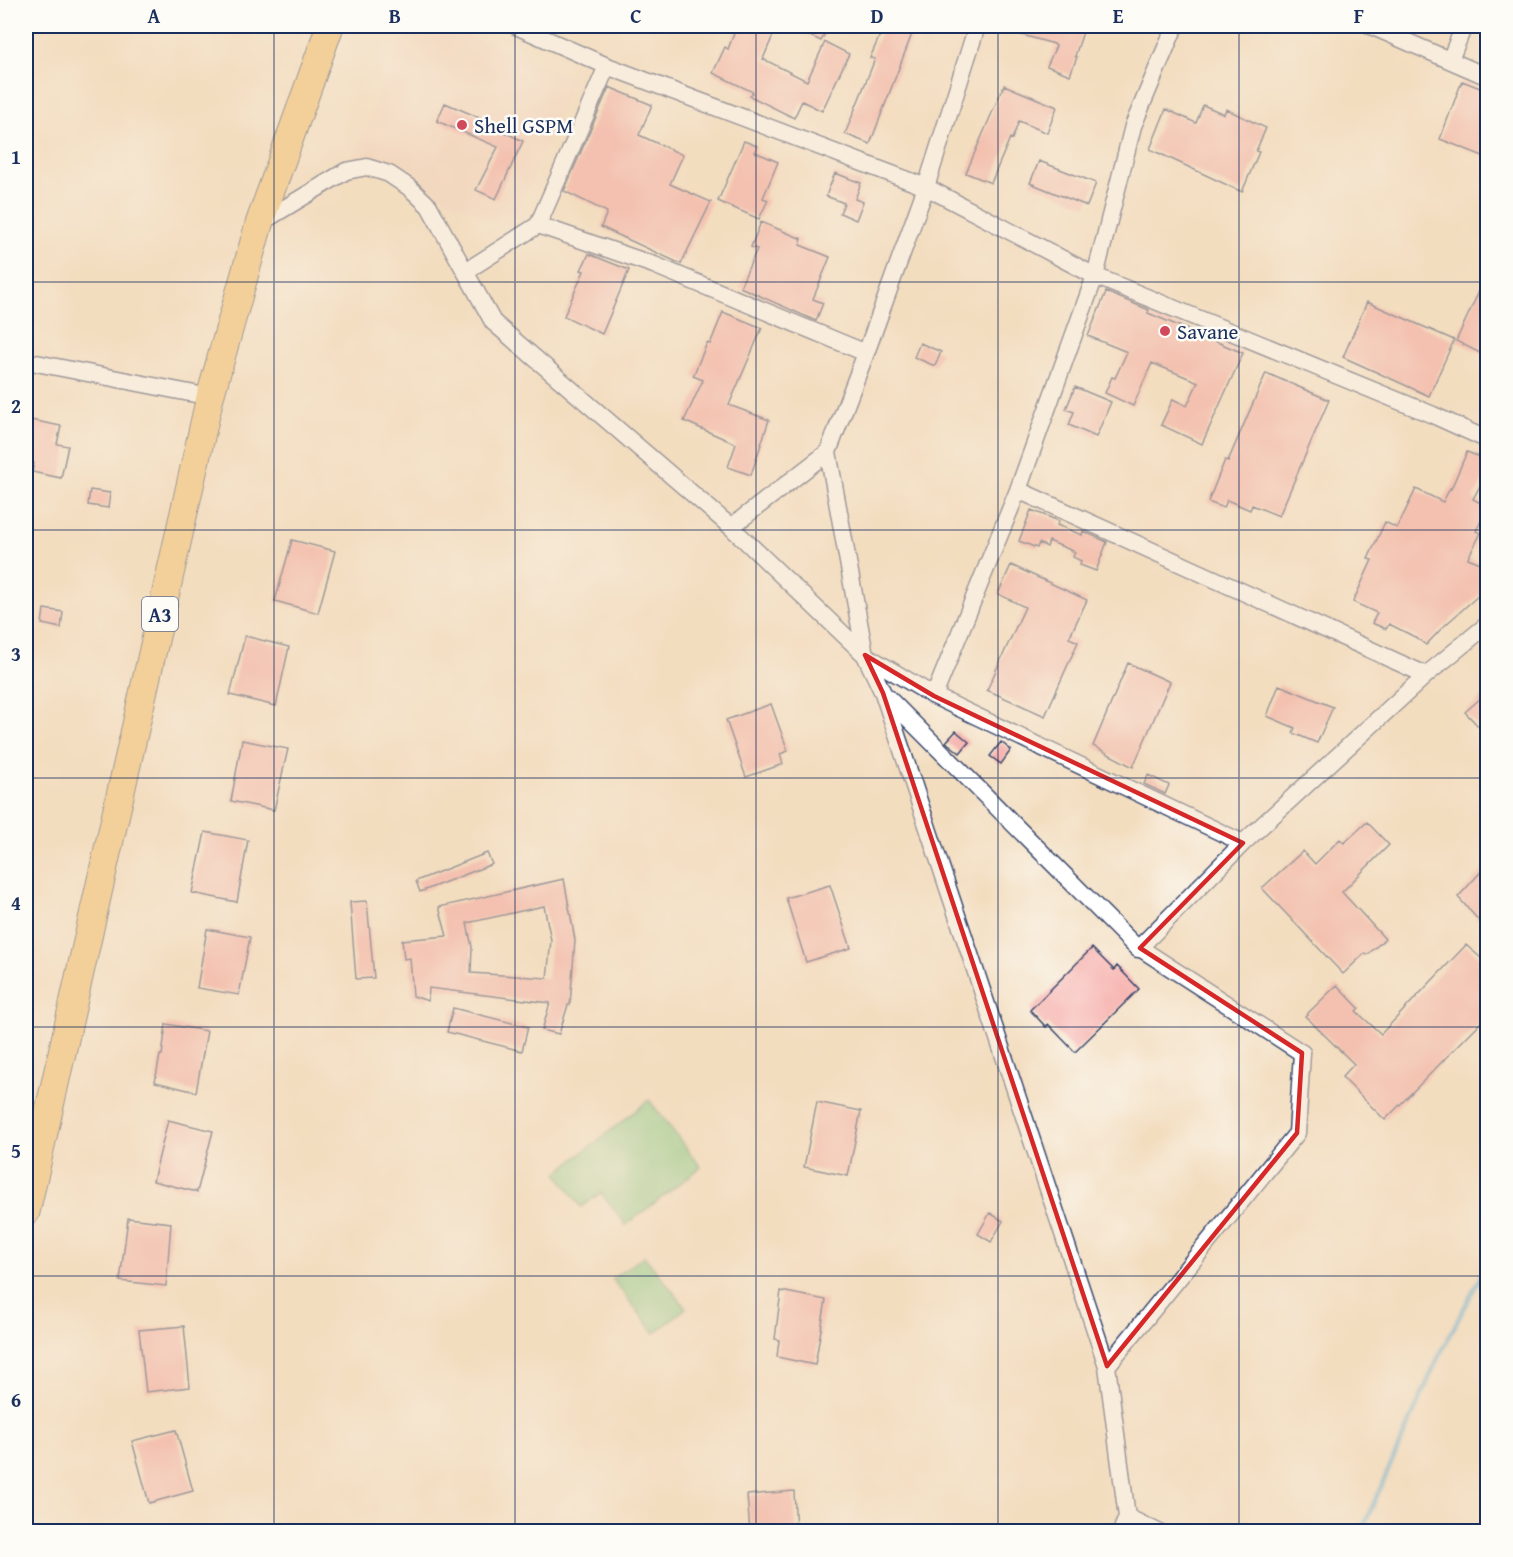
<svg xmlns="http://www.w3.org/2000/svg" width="1513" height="1557" font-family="'Gentium Book Plus',serif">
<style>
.built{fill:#f4d3c0}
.green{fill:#82cc89;stroke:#4e7e74;stroke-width:1.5}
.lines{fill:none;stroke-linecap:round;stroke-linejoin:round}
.stream{stroke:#57aad3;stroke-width:4.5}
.building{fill:#f5a19e;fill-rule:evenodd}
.minor-casing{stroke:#3b496d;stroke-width:19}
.trunk-casing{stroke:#3b496d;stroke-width:29}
.minor{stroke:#fff;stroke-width:16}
.trunk{stroke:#f4c16a;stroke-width:27}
.marked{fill:none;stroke:#d62828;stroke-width:4.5;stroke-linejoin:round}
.grid{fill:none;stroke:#1b2f5e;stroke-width:1.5;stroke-opacity:0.55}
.poi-dot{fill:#d1495b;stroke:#fdfcf7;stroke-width:2}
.labels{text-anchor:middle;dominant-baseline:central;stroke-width:5;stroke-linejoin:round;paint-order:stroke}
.shield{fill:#fdfcf7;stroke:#5f6c8c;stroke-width:1.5}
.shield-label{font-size:20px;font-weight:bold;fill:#1b2f5e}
.poi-label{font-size:21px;fill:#1b2f5e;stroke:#fdfcf7;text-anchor:start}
.neatline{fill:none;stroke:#1b2f5e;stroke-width:2}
.grid-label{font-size:20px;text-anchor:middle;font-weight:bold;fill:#1b2f5e}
</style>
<rect width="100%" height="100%" fill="#fdfcf7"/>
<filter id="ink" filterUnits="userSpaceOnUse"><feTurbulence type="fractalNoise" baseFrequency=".0167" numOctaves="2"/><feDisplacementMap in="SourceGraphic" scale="12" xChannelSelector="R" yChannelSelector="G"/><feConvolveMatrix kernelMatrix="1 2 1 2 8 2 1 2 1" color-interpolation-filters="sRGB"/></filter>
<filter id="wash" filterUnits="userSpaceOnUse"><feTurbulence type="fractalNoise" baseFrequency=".008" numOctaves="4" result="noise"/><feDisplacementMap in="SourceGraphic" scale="24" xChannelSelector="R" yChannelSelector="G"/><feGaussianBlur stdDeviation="1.35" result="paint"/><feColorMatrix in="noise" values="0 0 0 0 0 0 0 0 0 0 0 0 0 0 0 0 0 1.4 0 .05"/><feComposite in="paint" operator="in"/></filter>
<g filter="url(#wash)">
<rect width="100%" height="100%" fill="#f3ddbf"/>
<!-- built -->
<path class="built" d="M408 26H449L574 79 511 227 352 160Z"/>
<!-- green -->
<path class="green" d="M649 1100 701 1167 626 1225 601 1193 581 1207 557 1173Z
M644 1256 686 1308 655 1333 612 1279Z"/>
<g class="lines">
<!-- stream -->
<path class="stream" d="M1361 1532 1437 1360 1488 1262"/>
</g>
<g id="blocks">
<!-- building -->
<path class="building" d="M737 26H777L763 59 807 81 825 42 849 54 822 111 802 101 794 118 750 96 753 92 713 73 725 47 728 49Z
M789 26H829L821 41Z
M884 26H915L870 144 845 134 875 59 870 58Z
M1002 26H1085L1075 56 1077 57 1070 75 1047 66 1056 46 1054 44 1001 29Z
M1462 81 1488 91V158L1440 139Z
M1004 85 1057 107 1047 133 1019 121 1012 139 1010 138 991 183 966 173Z
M609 87 652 105 639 135 683 155 670 184 711 202 681 264 601 227 607 212 564 191Z
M445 103 492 123 491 126 523 141 496 199 476 190 498 147 437 121Z
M1203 105 1224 114 1226 109 1266 128 1256 151 1259 152 1242 192 1150 149 1166 109 1196 123Z
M744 141 757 146 755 152 778 162 763 198 768 200 759 219 718 201Z
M1039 161 1096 183 1087 206 1030 183Z
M835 173 861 183 855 199 863 202 856 220 840 213 844 203 826 196Z
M761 222 802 239 800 245 830 257 813 299 823 303 816 321 740 287 757 249 751 247Z
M589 254 629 270 602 334 564 316 584 271 581 270Z
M1488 272V353L1483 352 1482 354 1456 341Z
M1106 292 1149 310 1148 313 1243 353 1202 444 1161 425 1173 399 1187 406 1198 382 1152 363 1133 406 1105 393 1112 377 1115 378 1127 352 1088 336Z
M1367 302 1454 340 1429 396 1343 357Z
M723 312 762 328 729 405 769 420 751 475 728 467 736 444 684 421 703 380 693 376 707 343 710 344Z
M920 343 941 352 935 366 914 357Z
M1266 373 1329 400 1279 516 1252 505 1250 510 1227 500 1224 508 1208 502 1225 460 1228 461Z
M1075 387 1111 402 1096 437 1069 425 1074 412 1066 409Z
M26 419 61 426 57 444 68 446 61 478 32 472 34 463 26 462Z
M1467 452 1488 460V471L1473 499 1488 507 1476 531 1481 533 1468 558 1488 566V598L1479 595 1443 627 1426 645 1415 637 1389 624 1386 629 1372 623 1377 613 1353 602 1372 560 1368 559 1385 522 1397 528 1416 489 1443 502 1450 488 1451 489Z
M90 490 110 493 108 508 88 505Z
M1031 510 1059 521 1057 525 1082 535 1083 531 1107 542 1096 571 1080 565 1081 561 1073 557 1075 552 1049 541 1047 547 1039 543 1037 548 1019 541Z
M292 540 335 551 318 613 275 601Z
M1011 565 1087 600 1069 638 1078 642 1045 716 987 690 1025 607 998 594Z
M44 609 63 612 61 628 42 624Z
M245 636 289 647 276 706 230 695Z
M1128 663 1170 682 1133 767 1093 746Z
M1279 685 1333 707 1317 743 1293 733 1295 728 1267 716Z
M1488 692V721L1480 728 1465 712Z
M771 704 788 751 780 754 783 764 746 777 726 720Z
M956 731 969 742 960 753 946 742Z
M242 740 288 749 274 810 231 801Z
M1001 742 1011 750 1001 764 990 756Z
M1148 775 1169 785 1165 794 1144 784Z
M1367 822 1389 845 1342 892 1385 939 1367 955 1365 953 1343 974 1262 888 1303 851 1315 864 1340 839 1344 843Z
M205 832 248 840 237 902 192 893Z
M487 853 492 864 420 892 416 881Z
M1488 864V931L1458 897Z
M564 879 575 940 570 1005H568L559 1034 542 1030 550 1003 429 988 428 1001 413 996 410 958 404 959 402 940 447 936 439 907ZM544 906 551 940 547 978 471 973 472 947 467 923Z
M830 885 851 948 806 962 786 898Z
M367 901 374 978 356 979 350 902Z
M207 929 250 937 239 995 197 988Z
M1466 945 1488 964V976L1481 983 1488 990V1015L1385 1120 1342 1077 1354 1064 1305 1016 1337 985 1359 1008 1356 1011 1381 1034Z
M1092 948 1114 970 1117 966 1139 989 1075 1052 1048 1024 1046 1027 1030 1010Z
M453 1008 528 1027 522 1051 447 1032Z
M166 1024 207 1031 196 1092 155 1082 160 1055H162Z
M817 1102 861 1111 848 1176 804 1167Z
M168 1120 213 1131 197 1192 153 1181Z
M990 1213 1003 1221 991 1242 978 1234Z
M128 1218 171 1223 166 1286 120 1281Z
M781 1291 826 1300 815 1365 777 1357 779 1340 775 1339Z
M184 1326 190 1387 146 1392 139 1330Z
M176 1430 193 1491 149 1503 132 1441Z
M794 1491 796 1532H750L747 1495Z"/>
</g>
</g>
<g filter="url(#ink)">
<use href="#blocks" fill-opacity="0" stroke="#3b496d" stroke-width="1.5"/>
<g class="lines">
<!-- minor casing -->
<g class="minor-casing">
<path id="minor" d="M516 26 607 66 926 187 1095 276 1433 415 1488 440
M1371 26 1488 77
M1450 60 1464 26
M260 223 346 171 367 167 389 174 410 188 429 206 493 322 731 527 865 655 883 693 1107 1366 1127 1517 1121 1532
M538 225 607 66
M466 271 538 225 654 265 866 353
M26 361 210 397
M828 452 865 655 934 696 1243 843
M1018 490 1426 675
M731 527 828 452 866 353 926 187 977 26
M886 696 1138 949 1243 843 1426 675 1488 624
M934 696 1018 490 1095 276 1133 126 1175 26
M1107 1366 1297 1133 1302 1053 1140 948
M1127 1517 1158 1532"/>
</g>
<!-- trunk casing -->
<g class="trunk-casing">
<path id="trunk" d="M26 1212 210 397 259 224 330 26"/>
</g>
<!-- minor -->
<use href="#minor" class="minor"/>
<!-- trunk -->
<use href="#trunk" class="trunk"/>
</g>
</g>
<!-- marked area -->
<path d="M0 0H1513V1557H0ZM865 655 934 696 1243 843 1140 948 1302 1053 1297 1133 1107 1366 883 693Z" fill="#f3ddbf" fill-opacity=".55" fill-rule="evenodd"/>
<path class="marked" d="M865 655 934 696 1243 843 1140 948 1302 1053 1297 1133 1107 1366 883 693Z"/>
<!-- grid -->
<path class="grid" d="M274 26V1532M515 26V1532M756 26V1532M998 26V1532M1239 26V1532M26 282H1488M26 530H1488M26 778H1488M26 1027H1488M26 1276H1488"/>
<!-- markers -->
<g class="poi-dot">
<circle cx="462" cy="125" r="6"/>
<circle cx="1165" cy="331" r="6"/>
</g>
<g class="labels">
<!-- shield labels -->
<rect class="shield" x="142" y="597" width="36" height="34" rx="4.5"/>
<g class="shield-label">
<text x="160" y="614">A3</text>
</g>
<!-- poi labels -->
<g class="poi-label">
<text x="474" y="125">Shell GSPM</text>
<text x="1177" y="331">Savane</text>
</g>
</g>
<!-- margin -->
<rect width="1513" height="1557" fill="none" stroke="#fdfcf7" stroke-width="66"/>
<rect x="33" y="33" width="1447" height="1491" class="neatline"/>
<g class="grid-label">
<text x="154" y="23">A</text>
<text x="395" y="23">B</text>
<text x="636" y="23">C</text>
<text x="877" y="23">D</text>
<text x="1118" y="23">E</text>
<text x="1359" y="23">F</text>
<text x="16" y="164">1</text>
<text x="16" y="413">2</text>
<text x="16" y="661">3</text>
<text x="16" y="910">4</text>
<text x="16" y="1158">5</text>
<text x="16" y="1407">6</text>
</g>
</svg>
